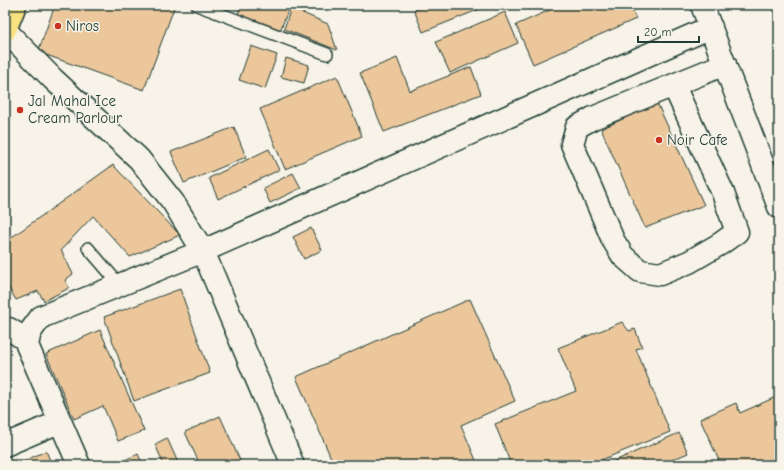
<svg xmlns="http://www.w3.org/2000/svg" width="784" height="470" font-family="'Comic Neue',sans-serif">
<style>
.building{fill:#ecc79c;stroke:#1f3d34}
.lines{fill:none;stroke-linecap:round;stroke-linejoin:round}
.service-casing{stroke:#1f3d34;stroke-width:14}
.minor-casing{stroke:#1f3d34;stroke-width:25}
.trunk-casing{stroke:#1f3d34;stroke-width:25}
.service{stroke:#f7f3e8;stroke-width:11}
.minor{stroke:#f7f3e8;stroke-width:22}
.trunk{stroke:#fae180;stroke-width:22}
.poi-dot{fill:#c8321e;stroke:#f7f3e8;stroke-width:1.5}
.labels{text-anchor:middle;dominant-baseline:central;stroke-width:3;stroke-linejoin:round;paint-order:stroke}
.poi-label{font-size:15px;fill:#1f3d34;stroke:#f7f3e8;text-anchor:start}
</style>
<rect width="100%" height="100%" fill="#f7f3e8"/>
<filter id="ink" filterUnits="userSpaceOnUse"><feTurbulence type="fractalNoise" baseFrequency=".025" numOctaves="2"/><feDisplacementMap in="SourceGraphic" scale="8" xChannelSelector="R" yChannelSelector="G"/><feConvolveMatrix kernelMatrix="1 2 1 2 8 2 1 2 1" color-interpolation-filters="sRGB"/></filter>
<g filter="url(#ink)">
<!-- building -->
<path class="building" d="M55 5H175L144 90 38 52Z
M241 5H281L289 8 280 31 238 14Z
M426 5H490L423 32 414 10Z
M561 5H630L636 19 533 64 516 25Z
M291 8 328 24 337 50 284 29Z
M505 12 518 43 450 73 436 42Z
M251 46 277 55 265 89 239 80Z
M286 58 309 65 304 83 281 77Z
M397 58 410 91 471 67 481 94 384 132 360 73Z
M337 76 362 136 285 169 260 109Z
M657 103 704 205 645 228 601 129Z
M234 127 246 157 184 183 171 152Z
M269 149 279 170 218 199 209 178Z
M113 165 180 235 130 257 93 216 61 250 73 274 65 280 69 288 44 301 38 291 16 300 5 282V242Z
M293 173 301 188 270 203 263 188Z
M311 228 322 250 304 259 293 237Z
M180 289 210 373 134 401 104 317Z
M470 299 515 401 461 425 478 465H334L296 377Z
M622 322 629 331 635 329 642 347 636 349 670 432 589 465H511L495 424 576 391 558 348Z
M100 330 144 431 118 441 103 406 74 419 46 354Z
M778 396 779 465H721L700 419 736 403 740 413Z
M220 416 242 465H200L185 432Z
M679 433 688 453 660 465H605Z
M167 438 179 465H164L155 444Z
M46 451 52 465H15Z
M138 454 143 465H114Z"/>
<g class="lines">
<!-- service casing -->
<g class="service-casing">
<path id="service" d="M197 5 327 54
M88 248 119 284"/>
</g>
<!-- minor casing -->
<g class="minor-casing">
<path id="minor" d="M702 5 779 207
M5 30 53 79 139 159 173 202 203 251 293 465
M674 86 723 193 737 232 720 244 689 262 660 274 640 271 623 256 613 240 572 144 577 127 593 118 725 64
M5 329H9L28 341
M5 445 59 422
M79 465 27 345 30 332 41 317 203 251 711 27"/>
</g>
<!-- trunk casing -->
<g class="trunk-casing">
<path id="trunk" d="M5 30 15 5"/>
</g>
<!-- service -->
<use href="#service" class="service"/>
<!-- minor -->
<use href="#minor" class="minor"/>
<!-- trunk -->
<use href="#trunk" class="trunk"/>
</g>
</g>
<!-- markers -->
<g class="poi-dot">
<circle cx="58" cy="26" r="4"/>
<circle cx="20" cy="110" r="4"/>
<circle cx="659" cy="140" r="4"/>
</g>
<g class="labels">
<!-- poi labels -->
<g class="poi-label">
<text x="66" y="26">Niros</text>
<text x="28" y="101">Jal Mahal Ice<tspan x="28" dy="17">Cream Parlour</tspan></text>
<text x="667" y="140">Noir Cafe</text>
</g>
</g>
<!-- margin -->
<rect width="784" height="470" fill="none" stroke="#f7f3e8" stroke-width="20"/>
<rect x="10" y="10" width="764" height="450" fill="none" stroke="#1f3d34" stroke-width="1.5" filter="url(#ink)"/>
<!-- scale -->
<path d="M638 36v6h61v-6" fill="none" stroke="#1f3d34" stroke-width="2"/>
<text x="644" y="36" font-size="12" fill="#1f3d34" stroke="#f7f3e8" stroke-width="3" paint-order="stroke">20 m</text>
</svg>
